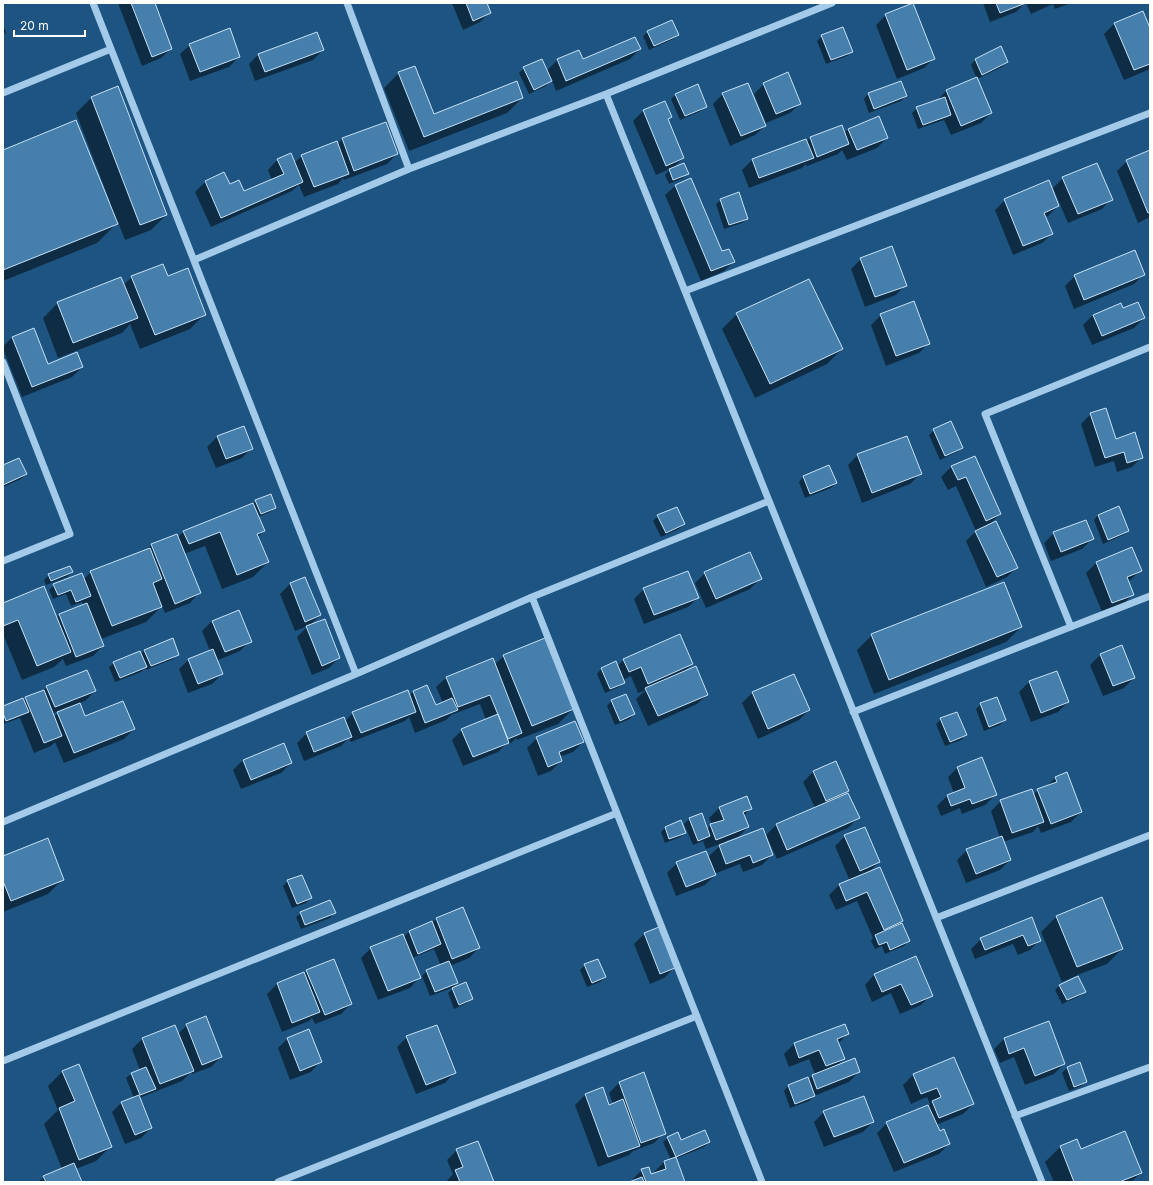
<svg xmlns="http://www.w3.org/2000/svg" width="1153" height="1185" font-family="Inter,sans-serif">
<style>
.shadow{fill:#0007;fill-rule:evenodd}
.building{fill:#467fab;stroke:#c7e2f7}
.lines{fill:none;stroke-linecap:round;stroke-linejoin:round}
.minor{stroke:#a3cae9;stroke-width:7}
</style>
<rect width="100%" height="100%" fill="#1d5481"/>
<!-- shadow -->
<path class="shadow" d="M118 3H154L171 49 161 58 142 66Z
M452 3H486L490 12 480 22 463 30Z
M983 3H1025L1016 12 990 22Z
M1026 3H1071L1055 9 1053 4 1031 14Z
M1142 12 1150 30V69L1124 80 1104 34 1114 24Z
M886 15 934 58 924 68 897 79 876 25Z
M3 25 6 32 3 36Z
M648 32 678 34 673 39 649 50 643 36Z
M822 36 852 51 847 56 826 64 817 41Z
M190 45 239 57 229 67 190 81 180 54Z
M640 49 630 59 556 91 552 80 546 86 529 94 519 73 524 68 547 71 557 60 578 52 582 61Z
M323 50 313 60 255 81 249 64 259 54Z
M975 60 1007 62 1002 67 977 79 991 113 981 123 951 135 944 120 918 129 912 113 917 108 936 102 946 91 977 79 971 65Z
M399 73 434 115 522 98 507 113 409 151 384 88Z
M901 82 906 96 901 101 869 113 864 99 868 94Z
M764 84 800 104 790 113 766 123 754 94Z
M118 88 166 215 151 230 125 240 118 222 97 243 3 281V151L109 202H110L76 113 91 98Z
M676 94 706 106 701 111 680 120 671 99Z
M723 94 765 126 755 135 730 146 713 104Z
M665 102 671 117 667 121 683 158 672 169 688 173 683 178 669 184 665 175 670 169 656 175 633 121 643 111Z
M878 117 887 138 877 148 847 160 842 150 838 154 807 166 806 164 802 168 749 188 742 170 752 160 806 140V142L810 138 841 126 844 133 848 129Z
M385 123 397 154 387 164 344 180 343 178 338 184 304 197 299 185 292 191 211 227 195 192 205 182 229 186 244 193 272 180 268 170 277 160 294 163 302 156 337 145 342 139Z
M1150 151V217L1138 223 1117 171 1127 161Z
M1063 178 1111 199 1102 209 1068 223 1053 188Z
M675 186 721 253 734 261 724 271 701 281 665 195Z
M721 200 747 219 742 223 724 229 716 204Z
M1005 200 1058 206 1048 216 1045 217 1052 234 1042 243 1013 255 995 210Z
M861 259 905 285 896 295 865 307 851 269Z
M1144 274 1134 284 1074 309 1065 286 1075 276Z
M132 277H168L205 314 190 329 140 349 130 324 122 333 58 358 43 318 58 303 123 285Z
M809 280 842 349 827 364 755 398 722 329 737 314Z
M1123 310 1144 318 1134 328 1092 345 1083 325 1093 315Z
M881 315 929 343 919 353 886 366 871 325Z
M12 337 48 365 82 367 72 377 22 397 3 349V347Z
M1091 414 1115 440 1142 457 1132 467 1117 472 1114 461 1095 467 1081 424Z
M950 422 962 448 957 452 940 460 929 435 934 430Z
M244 427 252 448 242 458 216 468 207 447 217 437Z
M858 455 920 474 910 484 862 503 848 465Z
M974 457 1000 514 989 525 1017 567 1007 577 986 587 966 541 976 531 956 486 948 490 941 477 951 467Z
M3 466 26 474 21 479 3 487Z
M829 467 836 483 831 488 805 498 799 482 803 477Z
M256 501 275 508 270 512 258 517 263 531 258 537 268 562 253 577 222 589 205 546 184 554 199 593 190 603 165 613 162 606 146 622 101 639 103 646 93 656 66 666 63 659 54 667 22 680 3 634V604L56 618 59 615 83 605 82 602 71 606 66 594 53 599 49 590 54 585 83 580 91 572 145 551 151 545 176 535 177 538 184 531 253 504Z
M1098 515 1128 531 1123 535 1103 544 1094 520Z
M658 516 684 524 679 529 661 537 653 521Z
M1054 533 1092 539 1082 549 1051 561 1044 543Z
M1096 563 1140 571 1128 582 1133 594 1123 604 1102 612 1086 573Z
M72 572 67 577 46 585 44 580 49 575Z
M705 573 760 579 750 589 706 608 695 583Z
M305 578 320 615 309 626 339 658 329 668 312 675 297 637 308 626 295 631 280 594 290 584Z
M644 589 698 598 688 607 644 624 634 599Z
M212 621 250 641 240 651 216 661 222 674 212 684 188 693 179 669 189 659 210 651 202 631Z
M1021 627 1006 642 874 694 857 650 872 635Z
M1121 647 1134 678 1124 688 1103 696 1090 665 1100 655Z
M144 650 178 654 173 659 146 670 145 668 141 672 115 682 109 667 114 663 141 654Z
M504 656 573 709 558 724 517 740 516 738 511 743 505 745 498 752 463 766 452 740 462 730 486 720 480 704 451 715 446 720 415 733 409 717 405 721 351 742 349 738 341 746 304 761 297 743 307 733 345 721 353 713 409 696 413 692 427 686 435 706 443 703 436 687 446 678 492 660 494 665Z
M624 660 692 664 683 673 707 695 697 704 648 726 636 699 646 690 638 693 631 676 623 680 624 682 619 687 605 693 597 674 601 669 615 663 617 666Z
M1056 672 1068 702 1058 712 1031 722 1019 692 1029 682Z
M794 675 809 710 799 720 758 739 742 703 752 693Z
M47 687 95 691 85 701 79 703 85 717 134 729 124 739 64 763 55 742 51 746 34 753 20 718 3 724V707L23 701 26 698 43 691ZM59 711 54 717 52 714Z
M626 695 634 714 630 719 615 725 607 706 611 701Z
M981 704 1005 720 1000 725 984 731 976 709Z
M941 719 966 735 961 740 945 746 936 724Z
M537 738 583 742 573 752 559 757 561 761 551 771 538 776 527 748Z
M243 760 291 763 281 773 241 789 233 770Z
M835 762 848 790 842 796 858 818 848 828 777 859 766 835 776 825 815 808 803 782 813 772Z
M958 767 995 795 985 805 962 814 960 808 941 816 937 806 947 796 954 793 948 777Z
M1066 774 1081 812 1071 822 1041 833 1038 826 1033 832 1003 842 1010 860 1000 870 966 883 957 860 967 850 1000 838 991 811 1001 801 1033 795 1038 790 1046 787 1055 778Z
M719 808H751L744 816 748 827 738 837 726 841 727 843 772 855 762 865 743 872 740 864 714 874 715 875 705 885 676 896 667 873 677 863 708 857 723 843 706 849 703 841 693 845 684 824 689 819 701 815 707 829 712 825 709 818Z
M665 828 685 833 680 837 665 843 661 832Z
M845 836 879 862 868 873 902 921 896 927 908 941 904 946 885 954 882 946 875 949 871 941 873 938 857 901 836 910 829 895 839 885 850 881 835 846Z
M3 857 63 879 48 894 3 912Z
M288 881 310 898 306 903 292 908 283 886Z
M463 908 479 948 469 958 450 966 457 983 452 988 430 996 422 976 427 971 441 966 434 949 412 958 419 978 410 988 378 1000 361 958 371 948 403 937 409 932 432 923 436 919Z
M301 913H334L330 918 301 929 296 917Z
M1056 917 1122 949 1107 964 1077 975 1085 991 1080 996 1062 1004 1055 990 1060 985 1076 977V976L1062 982 1041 932Z
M1031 918 1040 940 1030 950 1018 955 1013 944 975 959 971 949 981 939Z
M658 928 674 968 664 978 650 984 634 944 644 934Z
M915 958 931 995 921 1005 900 1014 891 993 872 1002 865 985 874 975Z
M585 965 605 977 600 982 587 987 580 970Z
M307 970 351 1004 341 1014 315 1024 312 1018 309 1021 282 1032 267 994 277 984 304 974Z
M452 989 472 998 467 1003 454 1009 448 993Z
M1048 1022 1064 1064 1054 1074 1025 1085 1014 1057 1000 1063 994 1049 1004 1039Z
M187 1025 221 1057 211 1067 192 1074 191 1072 182 1081 139 1098 151 1128 141 1138 125 1144 112 1112 122 1102 134 1098 126 1078 131 1074 140 1070 132 1049 142 1039 174 1027 178 1034Z
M844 1025 847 1034 838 1044 844 1058 836 1067 859 1072 849 1082 814 1096 809 1101 790 1108 784 1091 788 1086 808 1080 815 1074 809 1059 789 1067 784 1054 794 1044Z
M407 1037 454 1073 445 1083 416 1094 397 1047Z
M288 1038 320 1062 311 1072 290 1080 278 1048Z
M1079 1064 1086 1082 1081 1086 1069 1091 1062 1073 1067 1068Z
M63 1071 111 1146 96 1161 76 1169 81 1182H38L44 1177 62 1169 44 1124 58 1110 48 1086Z
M643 1074 664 1133 654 1143 633 1151 629 1155 598 1167 575 1105 585 1095 608 1106 613 1104 609 1093 619 1083Z
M913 1075 973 1104 963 1114 936 1125 939 1132 949 1144 939 1154 894 1172 877 1133 887 1123 928 1107 930 1104 927 1097 911 1104 903 1085Z
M824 1112 873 1122 863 1132 824 1147 814 1122Z
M668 1137 681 1141 709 1142 704 1147 675 1159 684 1182H632V1180L642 1170 651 1175 655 1174 654 1172 664 1162 671 1160 663 1142Z
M1060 1147 1081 1150 1141 1173 1131 1182H1054L1045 1162Z
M457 1150 493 1182H446L453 1174 447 1160Z"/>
<!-- building -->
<path class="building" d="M131 3H155L172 49 152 57Z
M466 3H487L491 13 473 21Z
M913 3 935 59 907 70 885 14Z
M996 3H1026L1000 13Z
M1143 11 1150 28V64L1134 70 1114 23Z
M672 20 679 35 654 46 647 31Z
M843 27 853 52 831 60 821 35Z
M230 28 240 57 200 72 189 44Z
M317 32 324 50 265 72 258 54Z
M635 37 641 49 566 81 557 59 579 50 583 59Z
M1001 46 1008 62 982 75 975 59Z
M542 59 552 81 534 90 523 67Z
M415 66 434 114 517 81 523 98 424 137 398 72Z
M788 72 801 104 776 114 763 83Z
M977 77 992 113 961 126 946 90Z
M901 81 907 96 874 109 868 93Z
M748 83 766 126 741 136 722 93Z
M698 84 707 107 685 116 675 94Z
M118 86 167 215 140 225 91 97Z
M945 97 951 115 923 125 916 107Z
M665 101 672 117 668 119 684 158 666 166 643 110Z
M879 116 888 138 857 150 848 129Z
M76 120 118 224 3 270V150Z
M386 122 398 154 354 171 342 138Z
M842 125 849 144 817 157 810 137Z
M806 139 814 158 759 178 752 159Z
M337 141 349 174 314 187 301 155Z
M1150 150V212L1148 213 1126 160Z
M291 153 303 182 221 218 205 181 224 172 230 184 239 180 244 191 284 174 277 159Z
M684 163 689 174 673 180 669 169Z
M1097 163 1113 200 1078 214 1062 177Z
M691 178 722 251 729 249 735 262 711 271 675 185Z
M1049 180 1059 206 1044 213 1053 234 1023 246 1004 199Z
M739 192 748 219 729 225 720 199Z
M892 246 907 286 875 297 860 258Z
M1135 250 1145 275 1084 300 1074 275Z
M163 264 168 276 188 268 206 315 155 335 131 276Z
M121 277 138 318 73 343 57 302Z
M809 279 843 349 770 384 736 313Z
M914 301 930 344 896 356 880 314Z
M1138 302 1145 318 1102 336 1093 315 1121 303 1123 308Z
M34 328 48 364 77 352 83 367 32 387 12 337Z
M1106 408 1116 439 1135 432 1143 458 1127 463 1124 452 1105 458 1090 413Z
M951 421 963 448 945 456 933 429Z
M244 426 253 449 226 459 217 436Z
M907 436 922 474 872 493 857 454Z
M975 456 1001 514 986 521 966 477 958 480 951 466Z
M19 458 27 474 3 485V465Z
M829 465 837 483 810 494 803 476Z
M271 494 276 508 261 514 255 500Z
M253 503 265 531 257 534 269 562 237 575 220 532 189 544 183 531Z
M1119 506 1129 531 1108 540 1098 515Z
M677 507 685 524 666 533 657 515Z
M1086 520 1094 539 1061 552 1053 532Z
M996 521 1018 568 997 577 975 531Z
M177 534 201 593 175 604 151 544Z
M1132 547 1142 571 1127 577 1134 595 1112 603 1096 562Z
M150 548 162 579 153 583 162 607 112 626 90 571Z
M750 552 762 579 716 599 704 572Z
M70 566 73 572 51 581 48 574Z
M688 571 699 598 654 615 643 588Z
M82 573 91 596 76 602 71 590 58 595 53 584Z
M305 577 321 615 305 622 290 583Z
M1004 582 1022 627 889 680 871 634Z
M44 586 71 652 37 666 18 620 3 626V603Z
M87 603 104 646 76 657 59 614Z
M239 610 252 642 225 652 212 621Z
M325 619 340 658 322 666 306 626Z
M680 634 693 664 648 684 641 667 629 672 623 659Z
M173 638 179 655 151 666 144 650Z
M545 638 574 709 532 726 503 655Z
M1122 645 1135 678 1113 686 1100 654Z
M213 649 223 674 198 684 188 659Z
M140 651 147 667 120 678 113 662Z
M493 658 522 733 508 739 490 695 458 707 446 677Z
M616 661 625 683 610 689 601 668Z
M696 666 708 695 658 716 645 688Z
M87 670 96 691 55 707 46 686Z
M1057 671 1069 702 1041 713 1029 681Z
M794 674 810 710 768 729 752 692Z
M427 685 436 705 452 698 458 710 425 723 413 691Z
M44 690 62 736 44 743 25 697Z
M408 690 416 712 361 733 352 712Z
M626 694 635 714 620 721 611 700Z
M997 697 1006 720 989 727 980 703Z
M23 698 29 712 6 721 3 713V706Z
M123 701 135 729 74 753 57 712 80 703 85 716Z
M957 712 967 735 950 742 940 718Z
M498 714 509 743 473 757 461 729Z
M344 717 352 737 314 752 306 732Z
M575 721 584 742 559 752 562 761 548 767 536 737Z
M284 743 292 763 251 780 243 760Z
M982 757 997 795 972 804 970 799 951 806 947 795 965 788 957 767Z
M836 761 849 791 826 801 813 771Z
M1067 772 1082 812 1051 824 1037 789 1057 782 1055 777Z
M1032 789 1044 822 1012 833 1000 800Z
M848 793 860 818 787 850 776 824Z
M747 796 752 809 743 812 749 827 716 840 710 824 724 820 719 807Z
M702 813 710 836 698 841 689 818Z
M681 820 686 833 669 839 665 827Z
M865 827 880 862 860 871 844 835Z
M763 828 773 855 753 863 750 855 726 864 719 845Z
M1002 836 1011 860 976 874 966 849Z
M48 838 64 880 11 901 3 881V856Z
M706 851 716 875 686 887 676 862Z
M880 867 903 921 884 930 867 892 846 901 839 884Z
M302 875 312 898 297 904 287 880Z
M1102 897 1123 949 1077 967 1056 916Z
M330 900 336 913 305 925 300 912Z
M463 907 480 948 452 959 436 918Z
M1032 917 1041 941 1028 946 1023 935 985 950 980 938Z
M432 921 441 944 418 954 409 931Z
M902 923 910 941 890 950 887 942 879 945 875 935Z
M659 927 675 968 660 974 644 933Z
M403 934 421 978 388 991 370 947Z
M916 956 933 996 911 1005 901 984 882 992 874 974Z
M334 959 352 1004 325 1015 306 970Z
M598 959 606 977 592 983 584 964Z
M449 961 458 983 435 992 426 970Z
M304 972 320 1012 292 1023 277 983Z
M1078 976 1086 992 1067 1000 1059 985Z
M466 982 473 999 459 1005 452 988Z
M206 1016 222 1057 202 1065 186 1024Z
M1049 1021 1065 1064 1035 1076 1024 1048 1009 1054 1004 1038Z
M845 1024 849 1034 837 1039 845 1059 826 1066 819 1050 799 1058 794 1043Z
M175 1025 194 1071 160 1084 142 1038Z
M437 1025 456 1073 426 1085 406 1036Z
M309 1029 322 1062 300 1071 287 1038Z
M954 1057 974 1104 939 1118 932 1101 941 1097 937 1088 921 1094 913 1074Z
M855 1058 860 1072 817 1089 812 1075Z
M1080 1062 1087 1082 1074 1087 1067 1067Z
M79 1064 112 1147 79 1160 59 1108 75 1101 62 1071Z
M146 1067 156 1089 140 1095 131 1073Z
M644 1072 666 1134 641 1143 619 1082Z
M808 1077 815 1096 795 1104 788 1085Z
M603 1087 609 1105 623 1099 640 1146 608 1157 585 1094Z
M139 1095 152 1128 135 1135 121 1102Z
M864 1096 874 1122 834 1137 823 1111Z
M928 1105 940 1131 944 1129 950 1144 904 1163 886 1122Z
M705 1130 710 1142 676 1157 667 1137 678 1132 681 1140Z
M1125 1131 1142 1173 1119 1182H1074L1060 1146 1077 1139 1081 1149Z
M478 1141 494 1182H460L455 1170 463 1167 456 1149Z
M676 1157 685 1182H646L641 1169 649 1167 651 1174 666 1169 664 1161Z
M74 1163 82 1182H46L43 1176Z
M642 1177 644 1182H629Z"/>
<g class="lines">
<!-- minor -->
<path class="minor" d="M93 3 356 674
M347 3 409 169
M3 93 111 49
M606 94 1042 1182
M194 260 409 169 606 94 832 3
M685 291 1150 113
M3 362 70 534 3 561
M532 597 762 1182
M1071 627 985 414 1150 347
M853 712 1150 596
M3 822 356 674 532 597 769 501
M936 918 1150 835
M3 1061 617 813
M1015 1116 1150 1067
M278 1182 697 1016"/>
</g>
<!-- border -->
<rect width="1153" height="1185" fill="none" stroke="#ffffff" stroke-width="8"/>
<!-- scale -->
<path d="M14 30v6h71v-6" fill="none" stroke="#ffffff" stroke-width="2"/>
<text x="20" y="30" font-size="12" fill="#ffffff" stroke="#1d5481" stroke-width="3" paint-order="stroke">20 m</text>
</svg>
